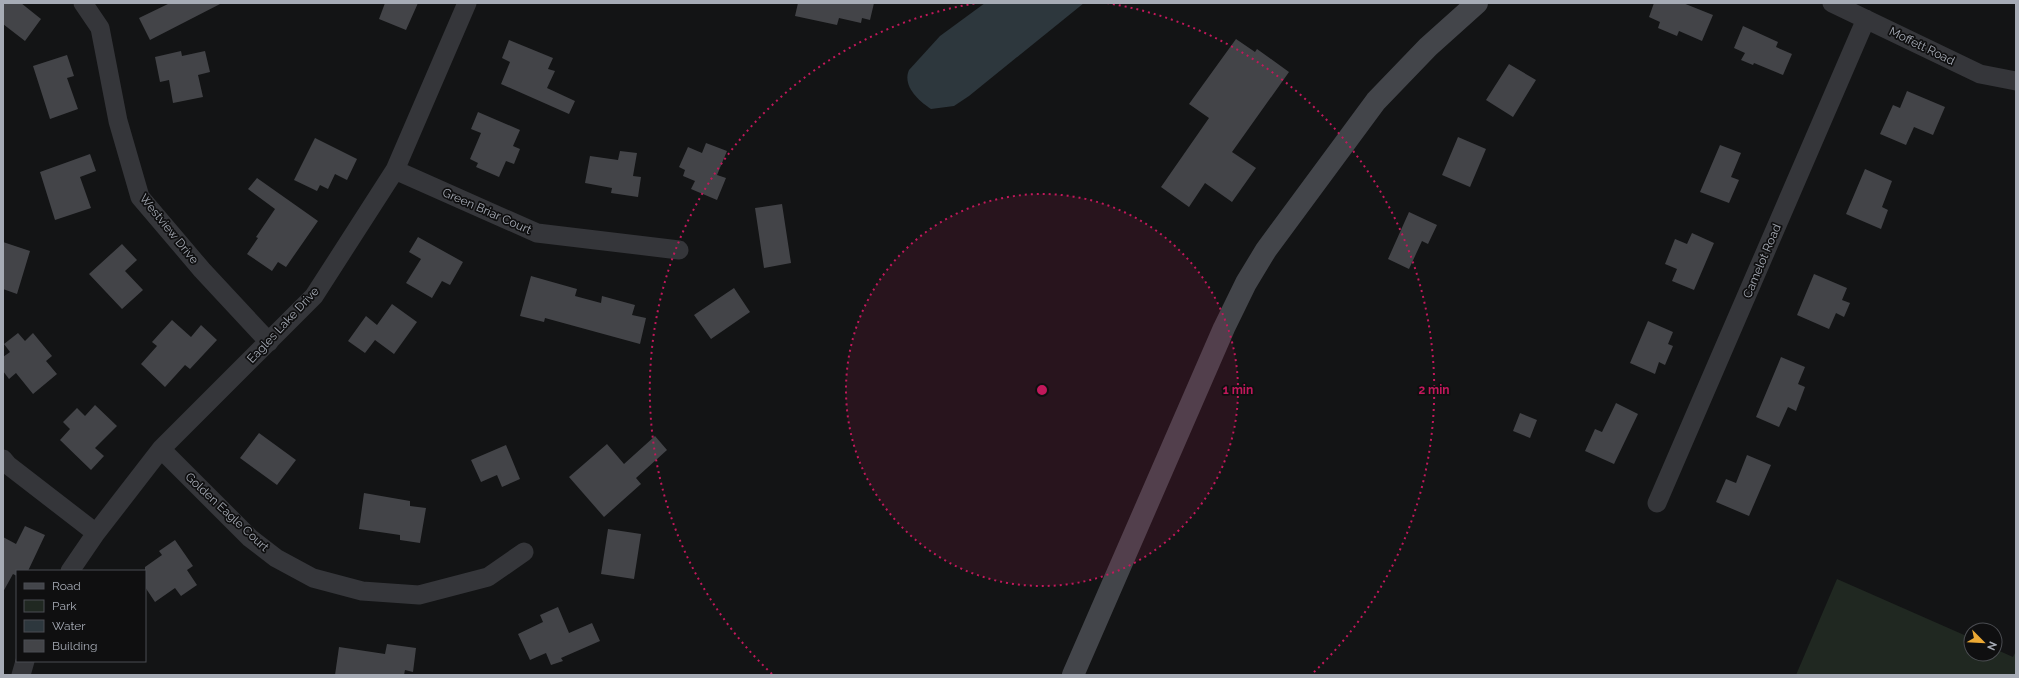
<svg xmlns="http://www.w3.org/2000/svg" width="2019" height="678" font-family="Raleway,sans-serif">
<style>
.green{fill:#202821}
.water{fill:#2d373d}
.building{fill:#434448}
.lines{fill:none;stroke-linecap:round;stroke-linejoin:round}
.minor{stroke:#35363a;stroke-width:19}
.secondary{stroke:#43454a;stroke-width:22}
.ring{fill:none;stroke:#c2185b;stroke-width:2;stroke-dasharray:2 4}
.labels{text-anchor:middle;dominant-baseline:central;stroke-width:3.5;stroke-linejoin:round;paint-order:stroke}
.street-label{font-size:12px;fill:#a6abb5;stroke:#0f0f10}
.centre{fill:#c2185b;stroke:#0f0f10;stroke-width:2}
.ring-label{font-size:12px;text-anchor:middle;font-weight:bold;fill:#c2185b;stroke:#0f0f10;stroke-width:3.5;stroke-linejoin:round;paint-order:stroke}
</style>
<rect width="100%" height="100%" fill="#131415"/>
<!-- green -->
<path class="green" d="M1837 579 1971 638V654H1995V649L2013 657 2016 651V675H1796Z"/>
<!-- water -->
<path class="water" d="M985 3H1084L969 96 954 106 931 109C919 101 902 86 909 70L940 36Z"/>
<!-- building -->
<path class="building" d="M3 3H21L41 19 25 41 3 24Z
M170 3H222L150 40 139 18Z
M385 3H418L406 30 379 19Z
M798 3H874L870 20 862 18 861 23 839 18 837 25 795 16Z
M1654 3H1683L1713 15 1702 41 1679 31 1677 36 1658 28 1660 22 1649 17Z
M1743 26 1778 42 1776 47 1792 54 1783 75 1754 63 1753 65 1741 60 1745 53 1734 48Z
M1236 39 1255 52 1257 49 1289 72 1232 152 1256 168 1232 202 1205 183 1189 207 1161 187 1209 118 1189 104Z
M509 40 553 58 548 69 555 71 547 88 575 101 569 114 501 84 510 62 502 58Z
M181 51 182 56 205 51 210 72 198 75 203 97 173 103 169 80 160 82 155 57Z
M67 55 74 76 67 78 78 109 50 119 33 66Z
M1509 64 1536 80 1513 117 1486 100Z
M1907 91 1945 107 1933 135 1914 127 1906 145 1880 134 1893 105 1900 108Z
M478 112 520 130 513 146 520 149 514 164 506 161 499 177 476 167 478 163 470 159 481 133 471 129Z
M1458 137 1486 149 1470 187 1442 175Z
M315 138 357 159 347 180 335 174 328 189 320 185 317 191 294 180Z
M706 143 727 151 717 175 726 178 717 200 691 189 695 181 683 176 685 170 679 167 688 147 702 153Z
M1720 145 1741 153 1731 177 1739 180 1729 203 1700 192Z
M620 151 637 153 633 176 641 177 638 197 611 193 612 188 585 183 590 156 618 160Z
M90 154 96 171 80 177 91 208 55 220 40 172Z
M1865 169 1892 181 1882 207 1888 210 1881 229 1846 214Z
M257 178 318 221 286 267 278 262 272 271 247 254 258 238 256 237 275 209 248 189Z
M782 204 791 263 764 268 755 208Z
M1409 212 1437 225 1428 244 1422 241 1409 269 1388 259Z
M1692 233 1714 243 1694 290 1672 281 1677 269 1665 264 1675 239 1687 244Z
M418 237 463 262 450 285 442 281 432 298 406 283 421 259 409 252Z
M3 242 30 251 17 294 3 289Z
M122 244 137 260 125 271 143 290 122 309 89 274Z
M1814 274 1847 288 1842 300 1850 303 1844 317 1836 313 1829 329 1797 315Z
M531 276 577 289 575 296 601 303 602 296 635 305 632 315 646 318 640 344 545 318 544 322 520 316Z
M734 288 750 312 711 339 694 315Z
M392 304 417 322 394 354 375 340 365 353 348 341 366 316 377 325Z
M172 320 191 337 201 325 217 340 190 369 185 365 165 387 141 364 157 346 152 342Z
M1648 321 1673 332 1668 344 1673 346 1665 365 1659 362 1655 374 1630 363Z
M18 333 25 341 33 333 52 356 46 361 57 374 33 394 16 373 9 379 3 371V357L10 352 4 344Z
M1781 357 1805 367 1798 384 1805 387 1796 411 1788 407 1779 427 1756 417Z
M1616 403 1638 414 1614 464 1585 451 1595 429 1602 432Z
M95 405 117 426 95 448 104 456 91 470 60 440 70 429 63 422 77 408 85 416Z
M1520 413 1537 420 1530 438 1513 431Z
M259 433 296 460 277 485 240 458Z
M655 436 667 450 636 478 641 484 604 517 569 477 607 444 624 464Z
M506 445 520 479 502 487 497 475 481 482 471 460Z
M1747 455 1771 465 1749 516 1716 502 1726 479 1736 483Z
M364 493 410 501V506L426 508 420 543 400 540V535L359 529Z
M25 526 45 535 28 571H17V576L13 574 3 592V537L16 544Z
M608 529 641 534 634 579 601 574Z
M175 540 193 566 187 570 197 585 181 596 175 588 155 602 145 587V567L162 555 159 551Z
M558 607 569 633 592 623 600 641 561 658 563 661 551 665 546 653 530 660 518 634 543 622 540 615Z
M387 644 416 648 413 672 405 670 404 675H335L339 647 385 654Z"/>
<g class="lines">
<!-- minor -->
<path class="minor" d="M83 3 100 28 118 121 140 197 202 270 269 342
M1832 3 1980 74 2016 81
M395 170 537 233 679 250
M161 449 250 538 276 558 313 578 362 591 419 595 488 577 524 552
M3 459 8 465 96 533
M1657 503 1866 19
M70 571 96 533 161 449 314 296 395 170 467 3
M21 675 25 661"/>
<!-- secondary -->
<path class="secondary" d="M1073 675 1224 328 1246 283 1266 250 1376 101 1428 47 1477 3"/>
</g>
<!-- distance rings -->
<circle cx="1042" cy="390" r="196" fill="#c2185b" fill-opacity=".12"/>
<g class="ring">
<circle cx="1042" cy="390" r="196"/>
<path d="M772 674A392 392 0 0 1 977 3M1107 3A392 392 0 0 1 1312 674"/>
</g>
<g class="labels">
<!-- street labels -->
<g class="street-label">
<text transform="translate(1922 46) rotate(26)">Moffett Road</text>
<text transform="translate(487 211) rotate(24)">Green Briar Court</text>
<text transform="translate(169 229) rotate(51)">Westview Drive</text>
<text transform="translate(1762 261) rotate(-67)">Camelot Road</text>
<text transform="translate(283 325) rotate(-47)">Eagles Lake Drive</text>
<text transform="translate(227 512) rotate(43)">Golden Eagle Court</text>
</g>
</g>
<circle cx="1042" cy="390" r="6" class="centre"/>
<g class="ring-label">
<text x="1238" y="394">1 min</text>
<text x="1434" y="394">2 min</text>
</g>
<!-- border -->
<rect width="2019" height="678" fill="none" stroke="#a6abb5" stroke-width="8"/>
<!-- legend -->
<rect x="16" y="570" width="130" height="92" fill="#0f0f10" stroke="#4b4d52"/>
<rect x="24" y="583" width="20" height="6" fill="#43454a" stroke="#4b4d52"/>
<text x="52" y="590" font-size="12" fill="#a6abb5">Road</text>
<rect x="24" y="600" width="20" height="12" fill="#202821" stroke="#4b4d52"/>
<text x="52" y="610" font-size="12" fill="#a6abb5">Park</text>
<rect x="24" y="620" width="20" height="12" fill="#2d373d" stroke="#4b4d52"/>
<text x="52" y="630" font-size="12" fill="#a6abb5">Water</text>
<rect x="24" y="640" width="20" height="12" fill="#434448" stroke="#4b4d52"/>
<text x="52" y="650" font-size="12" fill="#a6abb5">Building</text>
<!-- north arrow -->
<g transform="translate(1983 642) rotate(114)"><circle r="19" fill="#0f0f10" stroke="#4b4d52"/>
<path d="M0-3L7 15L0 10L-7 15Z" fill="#eca934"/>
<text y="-6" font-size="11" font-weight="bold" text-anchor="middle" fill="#a6abb5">N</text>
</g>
</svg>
